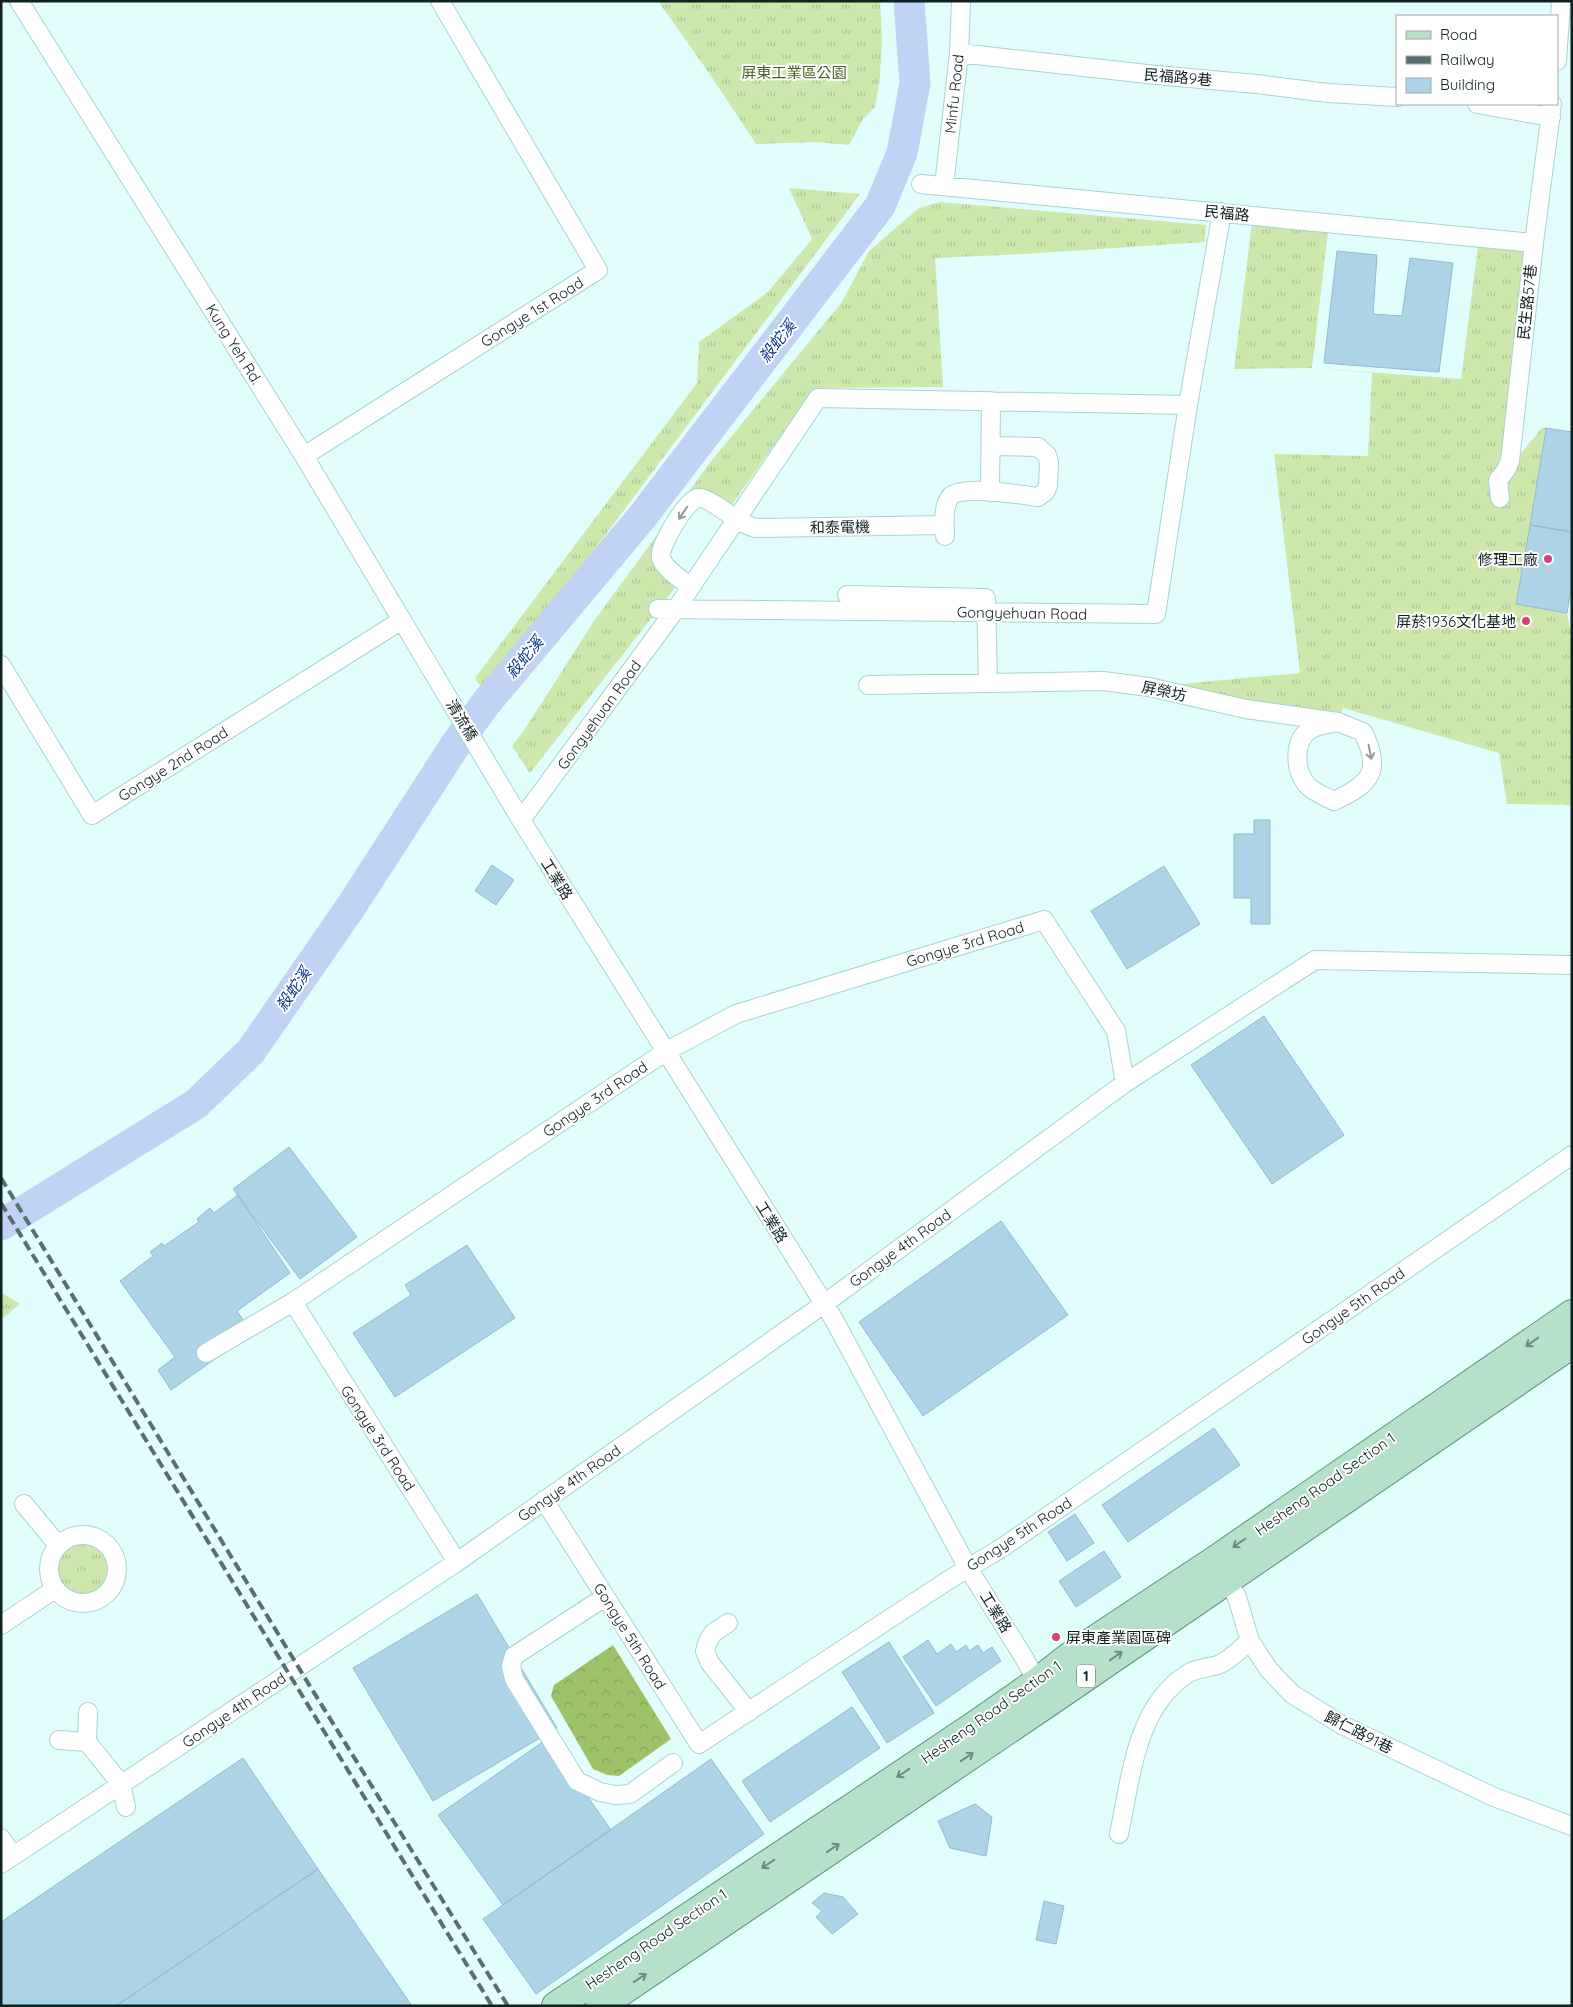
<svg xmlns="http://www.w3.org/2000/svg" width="1573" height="2007" font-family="Quicksand,'Noto Sans TC',sans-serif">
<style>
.grass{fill:url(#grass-tufts)}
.forest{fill:url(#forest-crowns)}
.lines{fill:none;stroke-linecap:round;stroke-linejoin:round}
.river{stroke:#c0d3f4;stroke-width:31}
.building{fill:#acd3e6;stroke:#94bacd}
.minor-casing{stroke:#a5d4d3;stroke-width:20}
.primary-casing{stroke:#5b9178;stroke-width:30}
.minor{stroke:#fff;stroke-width:18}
.primary{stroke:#b5e1ca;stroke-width:28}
.rail{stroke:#596f6f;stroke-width:4;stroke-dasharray:10 5;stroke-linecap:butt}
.oneway{stroke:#939b9b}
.oneway2{stroke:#6a8b7e}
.poi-dot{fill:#d14574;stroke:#fff;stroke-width:2}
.labels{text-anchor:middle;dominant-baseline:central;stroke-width:4;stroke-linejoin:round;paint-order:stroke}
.shield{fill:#fff;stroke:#576464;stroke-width:1}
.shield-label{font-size:14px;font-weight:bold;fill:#0f2121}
.park-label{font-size:15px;fill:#486021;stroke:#fff}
.street-label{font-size:15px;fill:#0f2121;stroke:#fff}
.poi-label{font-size:15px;fill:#0f2121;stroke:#fff;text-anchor:end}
.water-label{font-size:16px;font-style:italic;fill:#0a3790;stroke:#fff}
</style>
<defs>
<pattern id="grass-tufts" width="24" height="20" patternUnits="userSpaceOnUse" patternTransform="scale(1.25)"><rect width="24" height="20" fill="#cde7ac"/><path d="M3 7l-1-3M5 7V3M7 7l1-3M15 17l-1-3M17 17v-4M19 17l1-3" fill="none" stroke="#afc694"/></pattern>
<pattern id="forest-crowns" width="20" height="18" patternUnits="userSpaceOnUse" patternTransform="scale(1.25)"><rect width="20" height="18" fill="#9ec268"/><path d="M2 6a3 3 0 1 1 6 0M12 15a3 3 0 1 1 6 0" fill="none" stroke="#87a65a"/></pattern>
</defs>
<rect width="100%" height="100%" fill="#e1fefd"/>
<!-- grass -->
<path class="grass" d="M658 1H880L882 38 880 77 875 107 863 119 849 145 817 142 756 144 709 73Z
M789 188 860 194 486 695 475 678 697 383 699 342 768 292 812 239Z
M940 202 1206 225 1205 242 1023 254 935 258 943 387 820 388 808 397 726 513 699 498 660 555 682 579 530 773 512 746 525 729 594 621 712 460 842 302 869 251 919 208Z
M1253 215 1329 223 1312 368 1461 379 1479 238 1534 243 1507 470 1542 428H1545L1546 430 1516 603 1567 613 1572 639V738L1570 750H1572V805L1507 804 1499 753 1343 708 1338 722 1149 687 1300 673 1274 454 1368 456 1372 373 1311 368 1234 369Z
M1 1292 20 1304 1 1320Z
M49 1569a34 34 0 1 1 68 0a34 34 0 1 1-68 0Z"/>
<!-- forest -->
<path class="forest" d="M613 1645 671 1739 619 1776 607 1775 593 1769 551 1696 554 1685Z"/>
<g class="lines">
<!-- river -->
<path class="river" d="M1 1225 196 1104 251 1051 352 905 456 744 486 703 642 517 880 206 902 153 915 83 909 1"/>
</g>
<!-- building -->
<path class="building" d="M1337 251 1377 255 1373 314 1402 316 1410 258 1453 263 1439 372 1324 363Z
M1545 428 1572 432V532L1530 525 1546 430Z
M1530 525 1572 532V585L1567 613 1516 604Z
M1254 820H1270V924H1251V898H1234V834H1254Z
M492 865 514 880 496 905 475 891Z
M1164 866 1200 924 1127 969 1091 911Z
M1264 1016 1344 1135 1272 1184 1191 1065Z
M289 1147 357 1237 300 1279 233 1189Z
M238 1195 290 1273 237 1311 252 1333 171 1390 158 1370 175 1357 120 1281 153 1256 150 1252 162 1243 164 1246 199 1222 197 1219 210 1208 214 1213Z
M1001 1221 1068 1315 923 1416 859 1322Z
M467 1245 515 1318 395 1397 353 1333 411 1295 405 1285Z
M1214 1428 1240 1465 1128 1542 1102 1505Z
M1075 1514 1094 1543 1067 1561 1048 1532Z
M1104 1551 1121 1577 1076 1607 1059 1581Z
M477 1594 557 1728 433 1801 353 1668Z
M928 1640 937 1654 951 1644 956 1652 966 1645 969 1651 978 1645 983 1653 992 1647 1001 1661 936 1706 903 1657Z
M889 1642 934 1713 887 1743 842 1672Z
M852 1707 880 1748 770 1822 742 1781Z
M547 1739 611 1830 503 1905 438 1815Z
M243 1758 318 1869 116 2006H1V1922Z
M711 1759 764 1834 536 1994 483 1919Z
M975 1804 992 1817 986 1856 950 1848 938 1821Z
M318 1869 412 2006H116Z
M824 1893 843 1897 858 1914 832 1934 816 1917 822 1911 812 1903Z
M1044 1901 1064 1906 1056 1944 1036 1940Z"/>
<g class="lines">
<!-- minor casing -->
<g class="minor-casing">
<path id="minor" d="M19 1 304 456 521 820 833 1318 968 1568 1023 1656 1042 1690
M959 53 1156 75 1256 84 1328 93 1397 97
M1557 61 1561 3 1560 1
M1477 104 1551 117
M921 184 1534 243
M944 186 959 53 961 1
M304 456 598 270 440 1
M990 492 991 401
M1500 498 1498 480 1506 470 1510 461 1534 243 1552 104
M945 536C945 524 942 507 950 497 959 484 1022 495 1038 497L1045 492 1048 486 1049 462 1047 455 1038 447 991 446
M691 587C681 579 665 570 661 558 658 547 687 499 698 498 710 496 738 525 756 528L945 525
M847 595 986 598 988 683
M658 609 1156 614 1188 405 1222 212
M1 665 92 815 402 620
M868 685 1103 681 1149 687 1246 709 1338 722 1363 732C1382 771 1371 784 1334 801 1326 797 1313 792 1307 785 1294 769 1293 740 1311 729 1318 725 1330 724 1338 722
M521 820 676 609 818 398 1188 405
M206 1353 293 1302
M544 1500 699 1744 947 1581 1003 1547 1572 1155
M24 1504 58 1545
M49 1569a34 34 0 1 1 68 0a34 34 0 1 1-68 0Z
M457 1562 293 1302 665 1052 736 1014 1044 920 1116 1031 1125 1083
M1222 1573 1237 1597 1250 1641 1269 1670 1292 1694 1342 1725 1494 1797 1572 1826
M605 1597 514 1656 511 1666 514 1679 577 1781 600 1792 615 1795 630 1794 673 1763
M728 1623 713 1633 708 1641 705 1651 710 1663 749 1712
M1 1625 55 1589
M59 1740 87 1742 88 1712
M87 1742 121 1784 126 1807
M1119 1834C1131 1779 1135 1708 1187 1674 1196 1668 1210 1668 1220 1664 1231 1659 1241 1648 1250 1641
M1 1838 13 1856
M1 1864 457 1562 824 1304 1125 1083 1315 960 1572 965"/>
</g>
<!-- primary casing -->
<g class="primary-casing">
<path id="primary" d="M556 2006 977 1724 1037 1682 1069 1657 1214 1561 1572 1314
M600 2006 1049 1702 1572 1344"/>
</g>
<!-- minor -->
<use href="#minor" class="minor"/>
<!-- primary -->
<use href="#primary" class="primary"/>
<!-- rail -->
<path class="rail" d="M1 1178 308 1683 508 2006
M1 1203 492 2006"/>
</g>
<!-- one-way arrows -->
<defs><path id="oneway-shaft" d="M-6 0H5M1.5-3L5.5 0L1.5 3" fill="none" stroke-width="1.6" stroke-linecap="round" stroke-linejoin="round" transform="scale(1.25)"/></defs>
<g class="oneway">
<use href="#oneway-shaft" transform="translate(683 513) rotate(124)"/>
<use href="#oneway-shaft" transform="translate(1370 752) rotate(79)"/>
</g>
<g class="oneway2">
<use href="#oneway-shaft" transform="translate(1532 1342) rotate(145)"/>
<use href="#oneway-shaft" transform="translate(1239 1543) rotate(145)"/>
<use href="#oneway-shaft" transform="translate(1116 1656) rotate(-35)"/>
<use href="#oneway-shaft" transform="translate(967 1757) rotate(-34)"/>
<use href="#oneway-shaft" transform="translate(903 1773) rotate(146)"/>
<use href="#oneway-shaft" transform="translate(833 1848) rotate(-34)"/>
<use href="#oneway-shaft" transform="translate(768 1864) rotate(146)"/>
<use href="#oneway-shaft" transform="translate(640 1978) rotate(-34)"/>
</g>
<!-- markers -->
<g class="poi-dot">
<circle cx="1548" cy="559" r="5"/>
<circle cx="1526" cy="621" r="5"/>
<circle cx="1056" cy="1637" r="5"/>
</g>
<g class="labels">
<!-- shield labels -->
<rect class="shield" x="1077" y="1664.5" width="18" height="23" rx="4"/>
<g class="shield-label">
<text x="1086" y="1676">1</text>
</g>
<!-- park labels -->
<g class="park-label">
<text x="794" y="72">屏東工業區公園</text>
</g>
<!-- street labels -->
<g class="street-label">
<text transform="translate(1178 77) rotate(5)">民福路9巷</text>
<text transform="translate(954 94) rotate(-84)">Minfu Road</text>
<text transform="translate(1227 213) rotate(6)">民福路</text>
<text transform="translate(1527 302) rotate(-84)">民生路57巷</text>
<text transform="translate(532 312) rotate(-32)">Gongye 1st Road</text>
<text transform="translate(234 344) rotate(58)">Kung Yeh Rd.</text>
<text transform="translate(840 527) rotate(-1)">和泰電機</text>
<text transform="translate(1022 613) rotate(1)">Gongyehuan Road</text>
<text transform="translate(1164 691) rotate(12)">屏榮坊</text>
<text transform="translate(599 715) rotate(-54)">Gongyehuan Road</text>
<text transform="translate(462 720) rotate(58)">清流橋</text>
<text transform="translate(173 764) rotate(-32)">Gongye 2nd Road</text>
<text transform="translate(557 879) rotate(58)">工業路</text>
<text transform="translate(965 944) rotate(-17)">Gongye 3rd Road</text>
<text transform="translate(595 1099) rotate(-34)">Gongye 3rd Road</text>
<text transform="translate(772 1222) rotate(58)">工業路</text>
<text transform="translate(900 1248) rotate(-36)">Gongye 4th Road</text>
<text transform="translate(1353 1306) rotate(-35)">Gongye 5th Road</text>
<text transform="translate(378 1438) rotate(57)">Gongye 3rd Road</text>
<text transform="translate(569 1483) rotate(-35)">Gongye 4th Road</text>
<text transform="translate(1325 1484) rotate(-35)">Hesheng Road Section 1</text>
<text transform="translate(1019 1534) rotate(-33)">Gongye 5th Road</text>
<text transform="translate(996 1612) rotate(58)">工業路</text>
<text transform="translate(630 1636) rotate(58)">Gongye 5th Road</text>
<text transform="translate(234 1710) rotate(-34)">Gongye 4th Road</text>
<text transform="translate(991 1712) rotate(-35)">Hesheng Road Section 1</text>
<text transform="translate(1359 1732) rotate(27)">歸仁路91巷</text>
<text transform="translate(656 1939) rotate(-34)">Hesheng Road Section 1</text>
</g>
<!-- poi labels -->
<g class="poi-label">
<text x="1538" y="559">修理工廠</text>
<text x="1516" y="621">屏菸1936文化基地</text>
<text x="1066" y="1637" text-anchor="start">屏東產業園區碑</text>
</g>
<!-- water labels -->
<g class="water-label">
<text transform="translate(777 341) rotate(-52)">殺蛇溪</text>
<text transform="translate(524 657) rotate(-50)">殺蛇溪</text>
<text transform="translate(293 989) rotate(-56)">殺蛇溪</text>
</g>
</g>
<!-- border -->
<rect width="1573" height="2007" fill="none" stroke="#0f2121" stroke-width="5"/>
<!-- legend -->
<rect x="1396" y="15" width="162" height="90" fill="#ffffff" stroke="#9fa6a6"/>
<rect x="1406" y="31" width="25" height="8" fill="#b5e1ca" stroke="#9fa6a6"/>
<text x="1440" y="40" font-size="15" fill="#0f2121">Road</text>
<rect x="1406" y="56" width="25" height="8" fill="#596f6f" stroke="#9fa6a6"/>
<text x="1440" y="65" font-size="15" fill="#0f2121">Railway</text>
<rect x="1406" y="78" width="25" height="15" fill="#acd3e6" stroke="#9fa6a6"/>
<text x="1440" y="90" font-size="15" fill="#0f2121">Building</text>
</svg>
